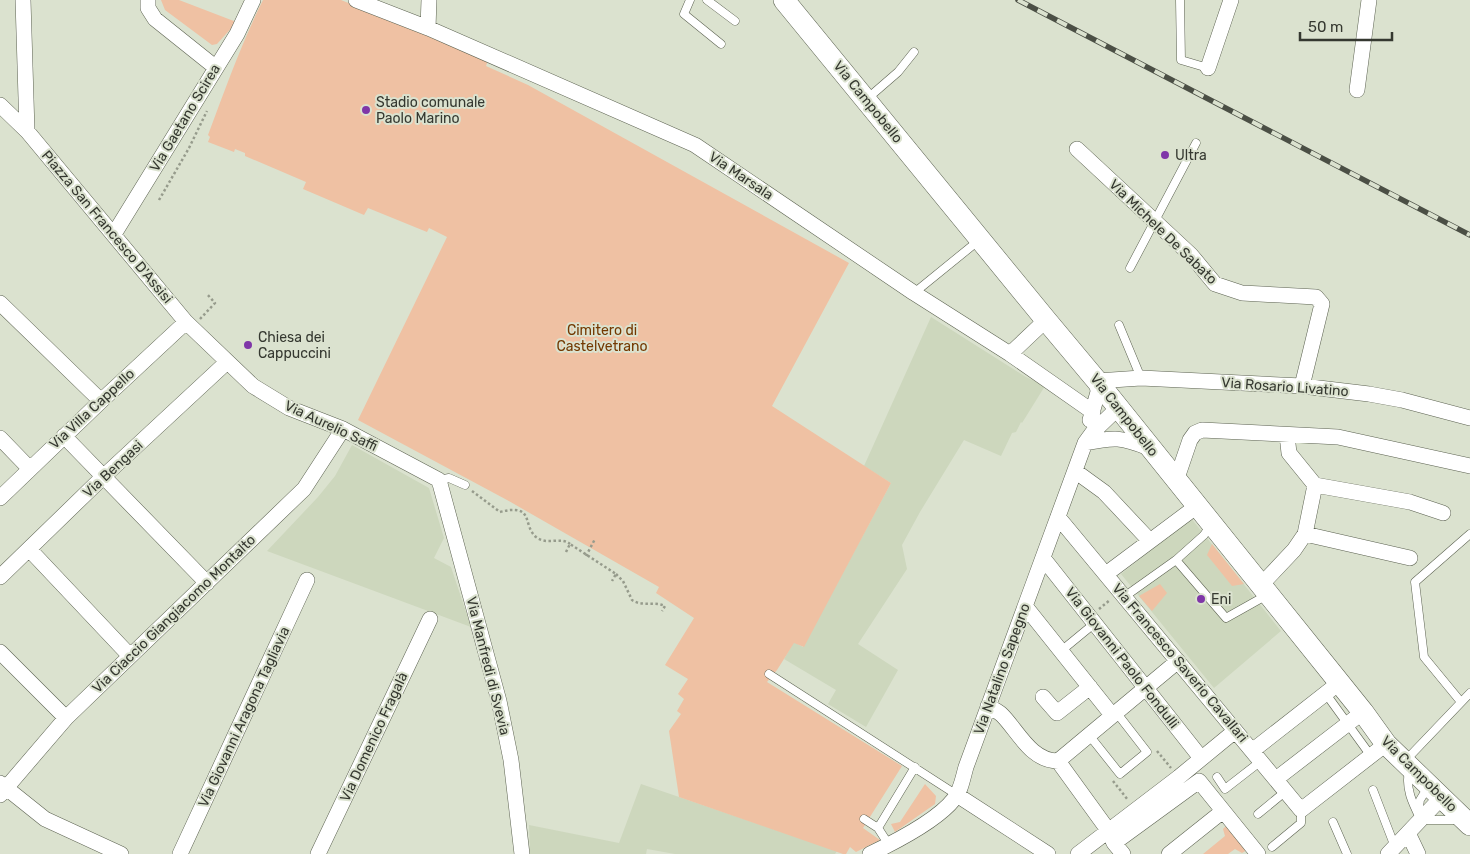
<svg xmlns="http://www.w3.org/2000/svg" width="1470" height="854" font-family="Rubik,sans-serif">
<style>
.built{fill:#cdd7bd}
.green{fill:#efc1a3}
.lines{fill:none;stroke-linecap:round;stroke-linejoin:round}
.service-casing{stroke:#5c6251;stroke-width:9}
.minor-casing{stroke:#5c6251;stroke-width:16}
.secondary-casing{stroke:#5c6251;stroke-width:22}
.path{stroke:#969b8c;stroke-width:2.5;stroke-dasharray:2.5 2.5;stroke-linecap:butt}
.service{stroke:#fff;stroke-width:8}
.minor{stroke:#fff;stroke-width:15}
.secondary{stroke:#fff;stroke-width:21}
.rail-casing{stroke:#4b4f45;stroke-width:5.5}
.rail{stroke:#dbe2cf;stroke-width:4;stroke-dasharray:11;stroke-linecap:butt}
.poi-dot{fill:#7f36a8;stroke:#dbe2cf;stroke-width:2}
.labels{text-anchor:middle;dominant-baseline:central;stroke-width:4;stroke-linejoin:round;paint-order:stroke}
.poi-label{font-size:14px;fill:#353830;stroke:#dbe2cf;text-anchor:start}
.street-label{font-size:14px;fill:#353830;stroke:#dbe2cf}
.park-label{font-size:14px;fill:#733800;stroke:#dbe2cf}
</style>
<rect width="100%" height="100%" fill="#dbe2cf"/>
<!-- built -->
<path class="built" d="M931 317 1026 377 1045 386 1022 423 1021 422 1016 432 1012 433 1001 456 964 440 920 512 902 545 907 569 858 644 898 670 866 727 828 704 836 690 784 659 794 642 803 647 891 483 864 466Z
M352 445 429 488 444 538 434 558 451 567 471 627 267 551 318 497 335 476Z
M1191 518 1281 631 1214 688 1121 574Z
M641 784 837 851 835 854H675L647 849 646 854H530L529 825 619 843Z"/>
<!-- green -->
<path class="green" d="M161 0H179L239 23 235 24 217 44 212 45 165 10Z
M263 0H341L488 60 486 66 528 85 849 263 772 406 891 483 804 647 794 643 777 670 767 682 902 766 863 828 880 840 856 852 850 847 846 854H843L679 797 669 731 681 714 677 711 684 699 678 694 688 679 665 665 694 618 656 593 659 587 507 500 358 420 447 237 429 228 427 232 368 208 364 215 303 189 306 182 245 156V153L235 149 234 152 208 142 210 137 208 135C225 90 241 44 263 0Z
M1212 544 1244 584 1232 586 1207 555Z
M1160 584 1167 593 1152 611 1139 596Z
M925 784 936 796 935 804 895 832 891 824 900 822Z
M1227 825 1247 850 1242 853 1235 849 1228 854H1203L1225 836 1223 829Z"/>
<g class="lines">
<!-- service casing -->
<g class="service-casing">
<path id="service" d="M690 0 684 14 721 44
M707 0 735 21
M1180 0 1181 60 1208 68
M868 98 898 72 914 52
M1130 268 1196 143
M914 293 978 241
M1119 325 1141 378
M439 480 449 478 465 485
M1210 526 1204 535 1176 560 1226 618 1267 595
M1124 597 1176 560
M1061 651 1095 623
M769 674 957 795
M1326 694 1371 756
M1461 702 1424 657 1415 582 1470 534
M1089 735 1120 774 1147 752 1116 712
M1406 760 1470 693
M1409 771C1405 789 1413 804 1421 820H1458
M1217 777 1225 789 1261 761
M1373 790 1395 847
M1418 813 1420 800 1428 787
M1258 814 1286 791
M864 819 878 828
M1333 822 1347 854
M889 845 878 828 915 767
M1272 847 1301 823V810"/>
</g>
<!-- minor casing -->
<g class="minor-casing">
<path id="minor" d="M23 0 27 131
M148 0V8L155 19 215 67
M356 0 428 28 695 145 914 293 1010 354 1093 412
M428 28 429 0
M1208 68 1231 0
M1357 90 1369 0
M0 105 27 131 186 322 253 386 289 408 343 429 439 480 499 701 511 760 522 854
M1077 149 1191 255 1215 284 1242 293 1316 297 1322 304 1302 386
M114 234 237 34 253 0
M0 303 101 401
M1010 354 1046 320
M1090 420 1098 392 1097 381 1141 378 1302 386 1369 394 1402 400 1470 418
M64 436 207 583
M0 438 30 469
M1085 443C1115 437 1121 437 1149 448
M1075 471 1104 492 1150 541
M1176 481 1190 440 1195 433 1202 430 1338 437 1470 466
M1315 485 1410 502 1443 513
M0 498 101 401 186 322
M1058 517 1301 810 1386 744
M1305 534 1410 558
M29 549 130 656
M1043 558 1201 758
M1106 574 1197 506
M0 577 103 477 227 362
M1261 585 1294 550 1305 534 1315 485 1289 453 1287 435
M1025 606 1112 715
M0 652 66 718
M1043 697 1057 713 1090 687
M988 706C993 709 998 711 1002 715 1018 731 1031 761 1058 761L1108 830 1114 843 1123 854
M1252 751 1339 683
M1058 761 1178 661
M1276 779 1363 712
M0 783 45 819 121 854
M0 795 66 718 304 489 343 429
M957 795 1048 854
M1408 833 1418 854
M1114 843 1199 781 1258 854
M180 854 307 580
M318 854 430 619
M870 854C895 842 937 821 954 799 961 791 963 777 966 767L1085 443 1093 432 1118 408
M1078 854 1179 777 1235 731
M1169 854 1223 811
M1388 854 1442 797"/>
</g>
<!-- secondary casing -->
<g class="secondary-casing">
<path id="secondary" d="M784 0 1046 320 1097 381 1363 712 1386 744 1470 825"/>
</g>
<!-- path -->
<path class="path" d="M159 200 189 148 207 111
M200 319 215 303 207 294
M472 491 500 512C535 503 522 525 536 537 547 546 560 536 570 544
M566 552 570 544 616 574 612 581
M586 556 595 539
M616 574 623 581 632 600C643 607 654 601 665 606L662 611
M1099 609 1110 600
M1157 751 1171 768
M1113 781 1128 800"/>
<!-- service -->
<use href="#service" class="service"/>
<!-- minor -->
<use href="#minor" class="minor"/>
<!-- secondary -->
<use href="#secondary" class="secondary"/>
<!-- rail casing -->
<g class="rail-casing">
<path id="rail" d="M1018 0 1470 235"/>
</g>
<!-- rail -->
<use href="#rail" class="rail"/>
</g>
<!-- markers -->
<g class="poi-dot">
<circle cx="366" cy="110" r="5"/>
<circle cx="1165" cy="155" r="5"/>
<circle cx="248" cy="345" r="5"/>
<circle cx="1201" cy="599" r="5"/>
</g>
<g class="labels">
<!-- poi labels -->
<g class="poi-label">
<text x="376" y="102">Stadio comunale<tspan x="376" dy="16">Paolo Marino</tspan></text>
<text x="1175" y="155">Ultra</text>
<text x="258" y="337">Chiesa dei<tspan x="258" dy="16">Cappuccini</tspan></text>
<text x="1211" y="599">Eni</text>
</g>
<!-- street labels -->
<g class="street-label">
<text transform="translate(868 102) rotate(51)">Via Campobello</text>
<text transform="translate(185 118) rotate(-59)">Via Gaetano Scirea</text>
<text transform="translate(741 176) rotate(34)">Via Marsala</text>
<text transform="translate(107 227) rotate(50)">Piazza San Francesco D'Assisi</text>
<text transform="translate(1163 232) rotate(44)">Via Michele De Sabato</text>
<text transform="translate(1285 387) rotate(4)">Via Rosario Livatino</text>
<text transform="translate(92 409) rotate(-43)">Via Villa Cappello</text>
<text transform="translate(1124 415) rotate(52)">Via Campobello</text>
<text transform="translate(331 426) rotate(25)">Via Aurelio Saffi</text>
<text transform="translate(113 469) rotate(-43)">Via Bengasi</text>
<text transform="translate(174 614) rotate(-44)">Via Ciaccio Giangiacomo Montalto</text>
<text transform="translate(1122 658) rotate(52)">Via Giovanni Paolo Fondulli</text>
<text transform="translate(1180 663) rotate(50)">Via Francesco Saverio Cavallari</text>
<text transform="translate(488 666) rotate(76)">Via Manfredi di Svevia</text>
<text transform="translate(1002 669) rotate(-70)">Via Natalino Sapegno</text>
<text transform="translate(244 717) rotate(-65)">Via Giovanni Aragona Tagliavia</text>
<text transform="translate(374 737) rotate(-65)">Via Domenico Fragalà</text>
<text transform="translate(1419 774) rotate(45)">Via Campobello</text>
</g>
<!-- park labels -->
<g class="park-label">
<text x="602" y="330">Cimitero di<tspan x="602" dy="16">Castelvetrano</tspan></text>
</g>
</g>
<!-- scale -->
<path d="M1300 32v8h92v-8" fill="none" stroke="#353830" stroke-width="2.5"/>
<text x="1308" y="32" font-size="15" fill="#353830" stroke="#dbe2cf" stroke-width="4" paint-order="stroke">50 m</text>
</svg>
